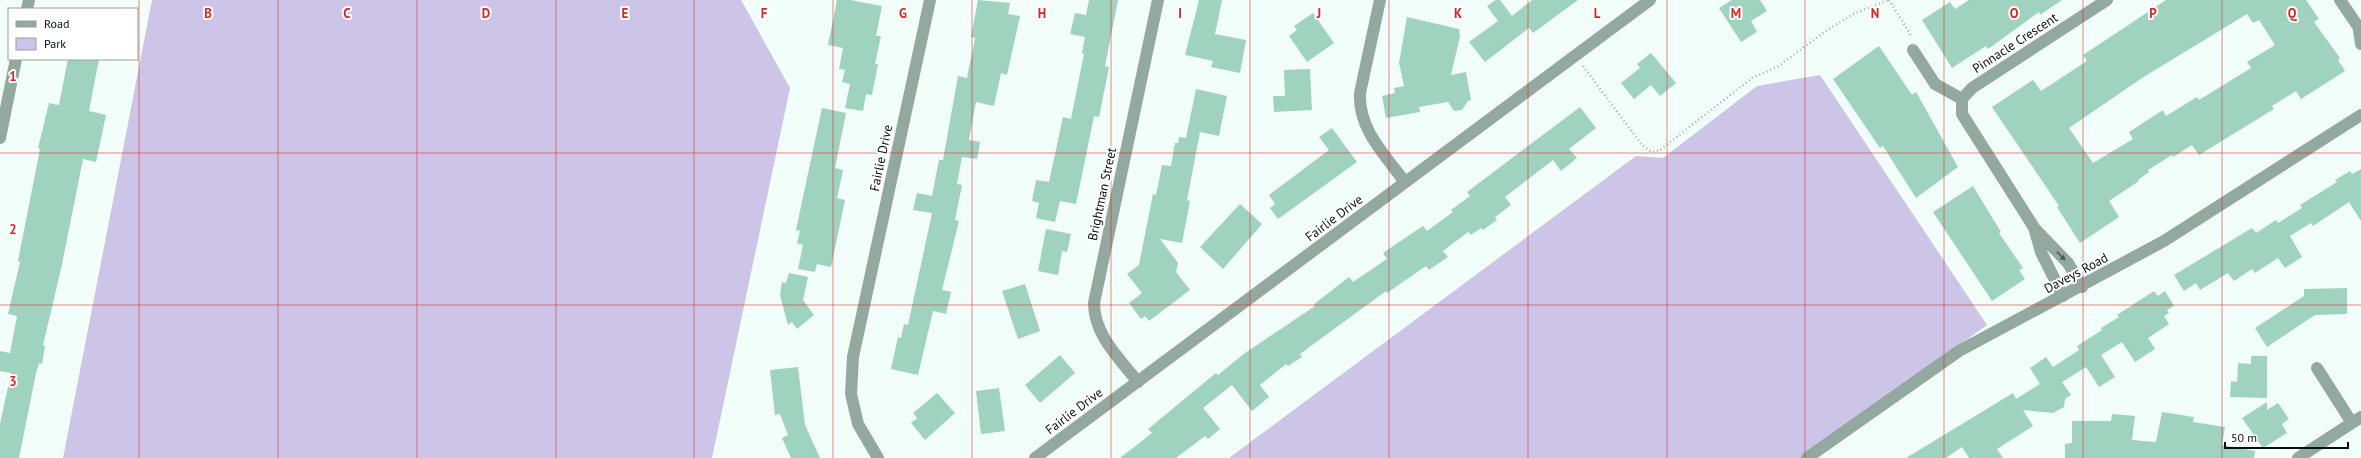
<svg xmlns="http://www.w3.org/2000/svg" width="2361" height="458" font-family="'PT Sans',sans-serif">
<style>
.green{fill:#cdc5e8}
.building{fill:#a0d3bf;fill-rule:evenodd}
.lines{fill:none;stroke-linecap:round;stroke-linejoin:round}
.path{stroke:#a5b0ac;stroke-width:2.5;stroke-dasharray:1 3;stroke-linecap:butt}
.street{stroke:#93a89f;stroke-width:12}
.oneway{fill:#4c5c55}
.grid{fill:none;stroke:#d62828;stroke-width:1;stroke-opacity:0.55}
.labels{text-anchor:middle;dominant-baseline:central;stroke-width:4;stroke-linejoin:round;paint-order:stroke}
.street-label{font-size:13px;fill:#060f0b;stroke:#fff}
.grid-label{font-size:13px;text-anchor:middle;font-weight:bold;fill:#d62828;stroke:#fff;stroke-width:4;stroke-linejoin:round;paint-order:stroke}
</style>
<rect width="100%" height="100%" fill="#f2fef9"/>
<!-- green -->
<path class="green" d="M152 0H741L790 88 712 458H63Z
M1820 75 1987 325 1803 458H1229L1636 156 1663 158 1757 86Z"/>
<!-- building -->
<path class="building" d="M837 0H850L882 6 876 36H881L875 64H878L872 95 866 94 863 111 845 108 850 84 842 82 845 70 839 69 843 48 828 45Z
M978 0 1010 3 1008 14 1020 16 1007 75 1001 73 994 106 976 102 969 140 980 142 977 159 962 157 957 184 962 185 955 220 959 221 942 290 951 292 946 314 933 311 918 375 891 369 898 337 901 338 904 324 908 325 932 213 913 210 917 193 932 196 939 160H943L958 76 967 78 975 38 971 37Z
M1089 0H1118L1105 66 1109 67 1099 117 1094 116 1076 204 1060 201 1055 222 1036 218 1039 203 1032 201 1036 180 1049 182 1063 117 1071 119 1084 54 1082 53 1085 37 1070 34 1075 13 1086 15Z
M1199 0H1222L1215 34 1246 40 1240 73 1211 67 1213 61 1185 55Z
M1496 0H1500L1512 16 1532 0H1578L1533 33 1529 28 1485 62 1469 42 1498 21 1487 6Z
M1732 0H1760L1767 11 1751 21 1757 32 1741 42 1719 8Z
M1969 0H2062L2040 15 2039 12 1988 49 1986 46 1952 68 1922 20 1950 2 1955 9Z
M2166 0H2306L2319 19 2314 22 2340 58 2338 60 2345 71 2301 99 2296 91 2272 106 2274 109 2199 155 2192 145 2173 157 2172 155 2148 170 2149 172 2138 180 2139 181 2109 201 2119 217 2080 243 2057 207 2059 206 1992 107 2033 80 2041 91 2087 61 2083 55ZM2247 14 2253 23 2259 20 2275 45 2247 62 2251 68 2199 100 2197 97 2166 116 2163 110 2129 132 2133 139 2093 163 2069 128 2142 78Z
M1313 13 1334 43 1307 62 1289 36 1297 30 1294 26Z
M1407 17 1459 29 1460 36 1451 75 1466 72 1471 100 1468 101 1462 110 1454 111 1448 102 1419 107 1420 112 1386 118 1382 96 1395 93 1394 88 1404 86 1399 63Z
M1879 46 1912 95 1916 92 1958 167 1916 198 1883 146 1880 148 1833 79Z
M1651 53 1676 83 1660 96 1651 85 1634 99 1621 83 1640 68 1637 64Z
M68 59H99L89 111 106 115 96 162 83 159 61 269 43 345 45 346 42 364 39 363 36 373 19 458H0V424L11 373 0 371V351L10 353 17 316 8 314 20 262 18 261 40 149 38 148 49 103 59 105Z
M1310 69 1312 110 1274 112 1273 96H1285L1284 70Z
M1196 89 1227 96 1219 136 1200 132 1187 200 1190 201 1182 243 1160 239 1178 263 1176 272 1190 290 1149 321 1145 316 1141 319 1129 303 1142 293 1127 274 1139 265 1153 194 1156 195 1162 165 1171 166 1175 143H1178L1179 137 1186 138Z
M1580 107 1596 128 1569 149 1577 158 1561 171 1553 160 1505 197 1511 205 1495 217 1497 220 1483 230 1481 228 1471 235 1468 232 1443 251 1448 257 1429 270 1426 266 1387 293 1386 291 1300 354 1302 357 1288 366 1286 364 1260 385 1269 397 1252 411 1232 385 1203 408 1220 429 1208 439 1205 436 1176 458H1120L1152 433 1148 429 1216 373 1218 375 1245 353 1315 306 1313 305 1349 277 1353 282 1387 259 1383 253 1399 242 1423 226 1427 231 1453 212 1451 210 1470 196 1467 192Z
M822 108 846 113 835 168 843 170 837 198 845 200 831 267 817 264 815 272 798 269 803 245 797 243 800 231 796 230Z
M1332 128 1357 162 1278 219 1270 208 1275 204 1269 195 1329 150 1319 137Z
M2361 169V221L2349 202 2313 226 2311 223 2290 236 2302 257 2285 268 2278 258 2255 273 2252 269 2234 281 2228 273 2200 290 2196 283 2184 291 2174 275 2252 228 2256 233 2276 220 2278 223 2302 208 2300 205 2337 182 2335 180 2350 171 2352 174Z
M1973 186 2001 232 1999 233 2023 268 2019 270 2025 279 1992 301 1933 212Z
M1240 204 1262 224 1223 269 1200 247Z
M1046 229 1071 234 1067 252 1062 251 1058 275 1038 271Z
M789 273 808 277 803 300 814 315 797 329 792 322 788 325 780 295 782 282 786 283Z
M1025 284 1040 331 1018 339 1002 291Z
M2347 288V314L2315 315 2267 347 2255 328 2304 296V289Z
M2154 291 2158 296 2165 291 2174 306 2167 310 2169 313 2164 316 2169 324 2148 338 2155 349 2135 362 2122 342 2101 355 2115 377 2099 387 2086 367 2062 382 2071 395 2065 399 2064 407 2053 413 2023 410 2033 426 1997 449 2003 458H1969L1962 447 1946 458H1906L2013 393 2016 399 2040 384 2030 368 2046 357 2053 367 2079 350 2077 346 2102 330 2101 328 2119 317 2117 315Z
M1060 355 1075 373 1040 403 1025 385Z
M2251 356H2267V398L2230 397 2231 381 2237 382 2238 363 2251 364Z
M798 367 805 425 820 458H791L782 438 788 435 780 414 775 415 770 370Z
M999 388 1005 431 981 434 976 391Z
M937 393 955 413 925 440 911 423 917 418 913 413Z
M2267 402V410L2278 403 2289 419 2282 424 2287 433 2263 448 2242 418Z
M2162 412 2194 417 2193 422 2225 427 2222 445 2255 451 2254 458H2065V444L2072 443V421H2111L2112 414 2135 416 2132 440 2156 442Z"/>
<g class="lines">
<!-- path -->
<path class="path" d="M1889 0 1909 32 1911 38
M1583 66 1642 145 1651 152 1660 150 1752 78 1777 67 1826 31 1853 14 1889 0"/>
<!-- street -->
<path class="street" d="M1380 0 1360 93C1358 129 1385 155 1405 182
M2340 0 2361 31
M27 9 29 0
M2359 30 2361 44
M1913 50 1935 84 1962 99
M0 138 16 59
M2035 231 2041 252 2063 296
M2082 287 2068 263 2035 229 1962 114V99L1972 88 2107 0
M2317 368 2352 423
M1138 382C1119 358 1094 335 1094 303L1158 0
M878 458 858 424 851 394 853 357 930 0
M1035 458 1650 0
M1807 458 1959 351 2164 241 2361 115
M2298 458 2361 417"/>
</g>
<!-- one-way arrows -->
<defs><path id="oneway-solid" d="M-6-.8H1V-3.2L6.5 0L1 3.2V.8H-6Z"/></defs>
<use class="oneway" href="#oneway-solid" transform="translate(2061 256) rotate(45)"/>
<!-- grid -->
<path class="grid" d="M139 0V458M278 0V458M417 0V458M556 0V458M694 0V458M833 0V458M972 0V458M1111 0V458M1250 0V458M1389 0V458M1528 0V458M1667 0V458M1805 0V458M1944 0V458M2083 0V458M2222 0V458M0 153H2361M0 305H2361"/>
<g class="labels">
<!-- street labels -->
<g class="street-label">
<text transform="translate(2015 43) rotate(-33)">Pinnacle Crescent</text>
<text transform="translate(881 158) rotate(-78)">Fairlie Drive</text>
<text transform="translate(1102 194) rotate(-78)">Brightman Street</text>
<text transform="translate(1334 218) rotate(-37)">Fairlie Drive</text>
<text transform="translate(2076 273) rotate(-28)">Daveys Road</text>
<text transform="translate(1074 411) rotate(-37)">Fairlie Drive</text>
</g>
</g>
<g class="grid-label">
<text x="208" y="18">B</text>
<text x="347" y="18">C</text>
<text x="486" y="18">D</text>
<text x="625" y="18">E</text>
<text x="764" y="18">F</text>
<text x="903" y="18">G</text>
<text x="1042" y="18">H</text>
<text x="1180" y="18">I</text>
<text x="1319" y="18">J</text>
<text x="1458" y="18">K</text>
<text x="1597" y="18">L</text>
<text x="1736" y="18">M</text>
<text x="1875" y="18">N</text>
<text x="2014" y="18">O</text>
<text x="2153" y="18">P</text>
<text x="2292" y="18">Q</text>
<text x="13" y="81">1</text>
<text x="13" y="234">2</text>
<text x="13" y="386">3</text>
</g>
<!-- legend -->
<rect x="8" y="8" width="130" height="52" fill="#ffffff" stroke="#9b9f9d"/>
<rect x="16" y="21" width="20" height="6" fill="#93a89f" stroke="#9b9f9d"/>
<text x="44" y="28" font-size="12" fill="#060f0b">Road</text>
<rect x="16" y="38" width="20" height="12" fill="#cdc5e8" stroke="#9b9f9d"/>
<text x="44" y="48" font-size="12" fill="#060f0b">Park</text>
<!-- scale -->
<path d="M2225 442v6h123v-6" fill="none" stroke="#060f0b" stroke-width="2"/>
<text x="2231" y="442" font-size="12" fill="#060f0b" stroke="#ffffff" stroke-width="3" paint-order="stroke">50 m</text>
</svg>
